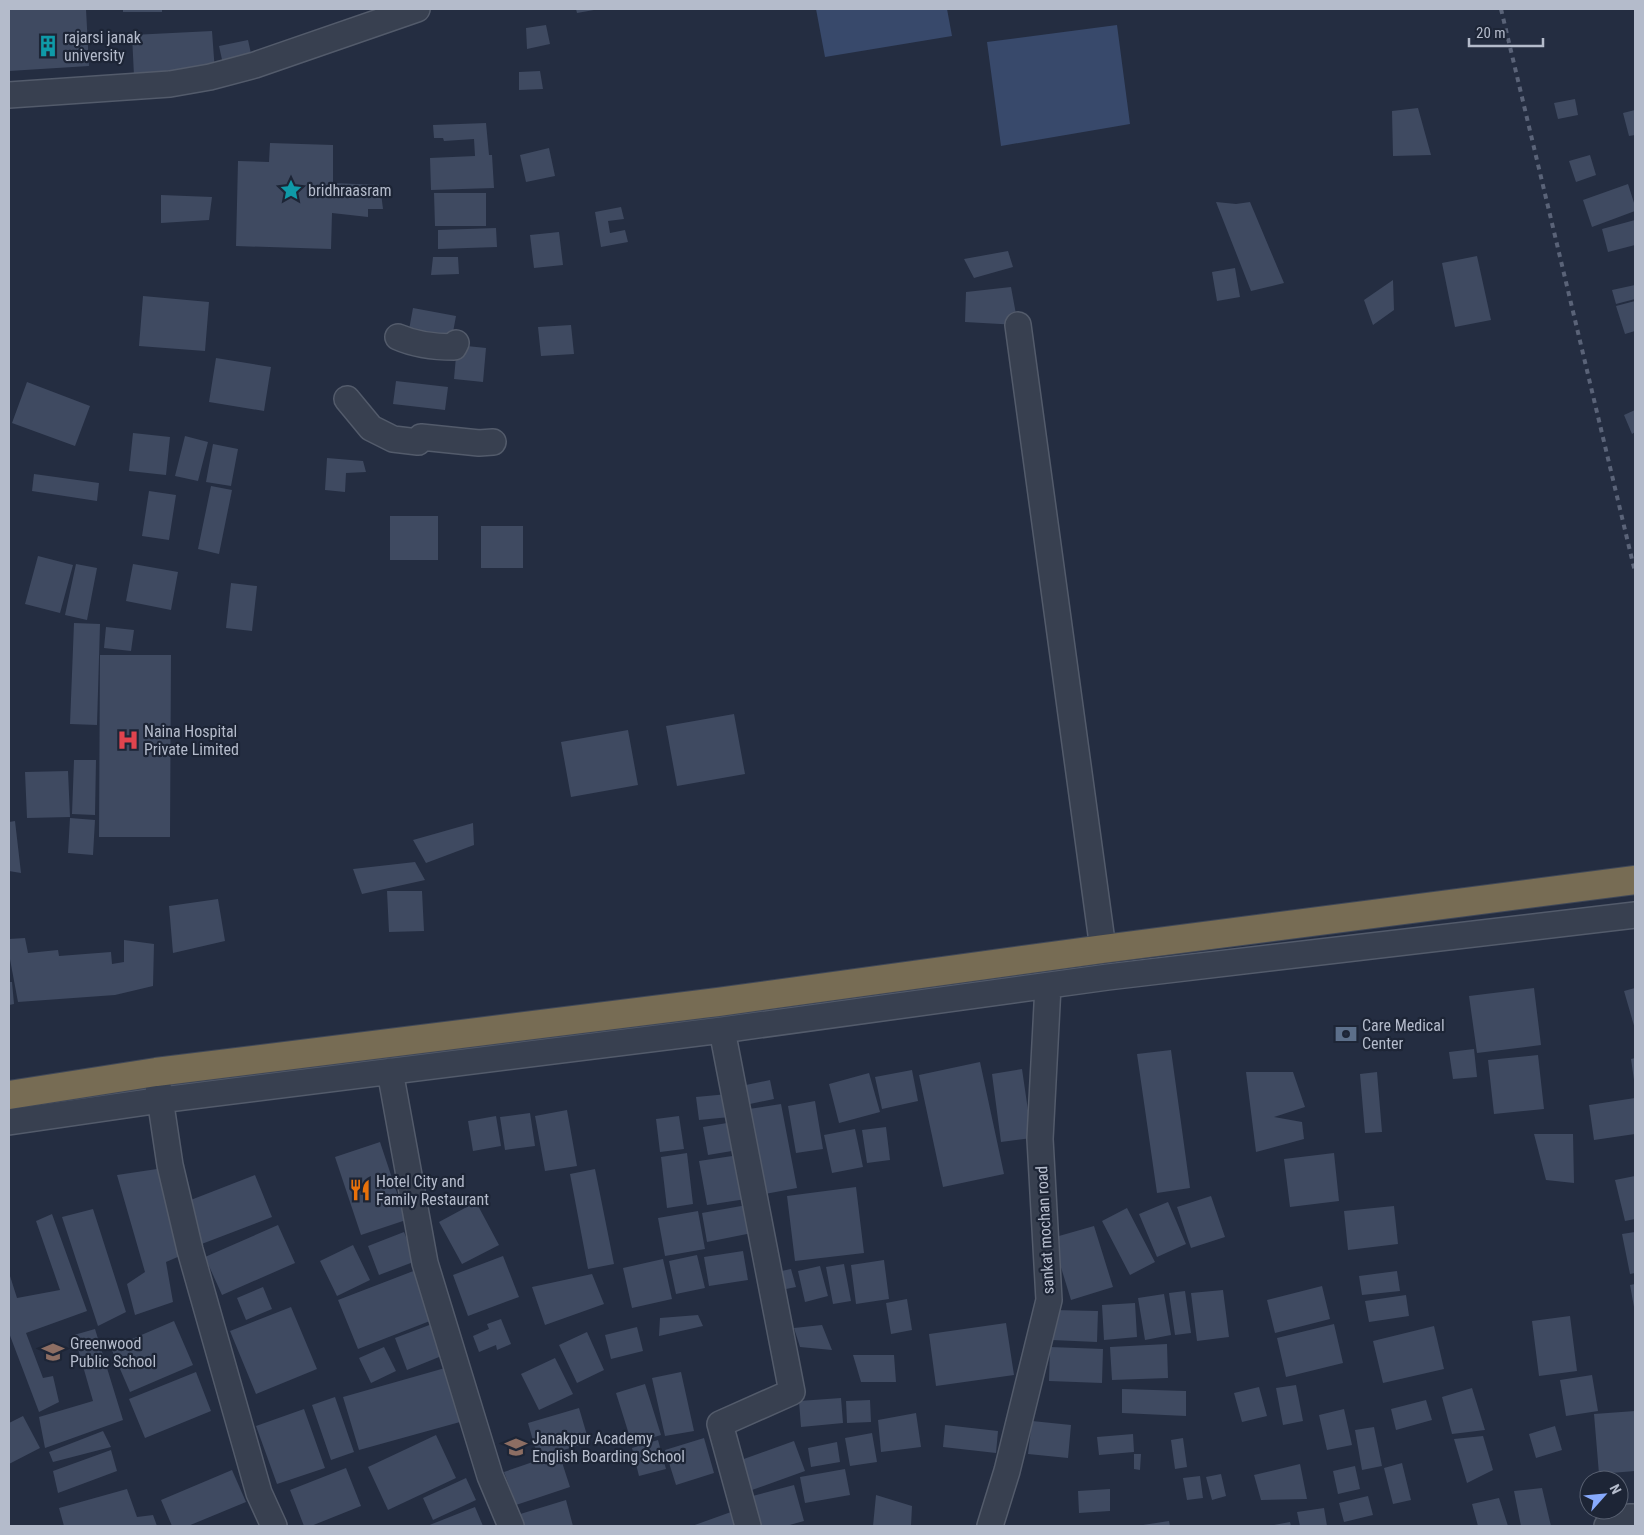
<svg xmlns="http://www.w3.org/2000/svg" width="1644" height="1535" font-family="'Roboto Condensed',sans-serif">
<style>
.water{fill:#38496b}
.building{fill:#3f4a61}
.lines{fill:none;stroke-linecap:round;stroke-linejoin:round}
.minor-casing{stroke:#535b6b;stroke-width:28}
.highway-casing{stroke:#404858;stroke-width:30}
.minor{stroke:#384050;stroke-width:25}
.highway{stroke:#776c54;stroke-width:28}
.rail{stroke:#5a6378;stroke-width:4;stroke-dasharray:5 5;stroke-linecap:butt}
.labels{text-anchor:middle;dominant-baseline:central;stroke-width:4.5;stroke-linejoin:round;paint-order:stroke}
.poi-label{font-size:16px;fill:#b4bbcb;stroke:#1d2536;text-anchor:start}
.street-label{font-size:16px;fill:#b4bbcb;stroke:#1d2536}
</style>
<rect width="100%" height="100%" fill="#242d41"/>
<!-- water -->
<path class="water" d="M816 9H947L952 36 825 57Z
M1117 25 1130 124 1001 146 987 42Z"/>
<!-- building -->
<path class="building" d="M9 9H86L89 66 9 71Z
M123 9H162V12H123Z
M576 9H594V10L577 13Z
M546 25 550 44 527 49 526 28Z
M212 31 215 72 134 76 132 35Z
M248 40 252 58 223 64 219 46Z
M540 71 543 89 519 90V72Z
M1575 99 1578 115 1558 119 1554 103Z
M1418 108 1431 155 1393 156 1392 111Z
M1635 110V135L1629 136 1623 113Z
M486 123 489 155H492L494 188 431 190 430 158 475 156 474 139 444 141 443 138H434L433 125Z
M270 143 333 145V183L380 185 383 209H368V217L332 213 331 249 236 246 238 161 269 162Z
M549 148 555 176 526 182 520 155Z
M1590 155 1596 175 1576 182 1569 161Z
M1628 184 1635 206V211L1592 227 1583 200Z
M434 193H486V226H435Z
M161 195 212 197 209 220 161 223Z
M1216 202 1236 204 1250 202 1284 283 1251 291Z
M621 207 624 219 608 221 610 233 625 230 628 242 601 247 595 212Z
M1635 220V245L1608 252 1602 229Z
M496 228 497 247 438 249V230Z
M559 232 563 265 534 268 530 235Z
M1008 251 1013 267 974 278 964 259Z
M1477 256 1491 320 1455 327 1442 263Z
M433 257H458L459 274 431 275Z
M1235 268 1240 297 1217 301 1212 272Z
M1393 280 1394 310 1373 325 1364 300Z
M1635 285V299L1616 304 1612 290Z
M1011 287 1018 325 965 322 966 292Z
M143 296 209 302 205 351 139 346Z
M1635 301V331L1625 334 1616 306Z
M413 308 456 316 451 343 408 335Z
M571 325 574 354 541 356 538 327Z
M457 345 486 348 483 382 454 379Z
M216 358 271 367 264 411 209 402Z
M396 381 448 387 445 410 393 404Z
M27 382 90 406 75 446 12 423Z
M1635 410V432L1632 434 1624 415Z
M133 433 170 437 166 475 129 471Z
M185 436 208 442 198 481 175 476Z
M213 444 238 449 231 486 206 482Z
M327 458 363 461 366 472 346 473 345 492 325 490Z
M34 474 99 483 97 501 32 491Z
M211 486 232 490 219 554 198 549Z
M149 491 176 495 169 540 142 536Z
M390 516H438V560H390Z
M481 526H523V568H481Z
M38 556 73 565 60 613 25 604Z
M76 564 97 568 87 620 65 615Z
M133 564 178 572 171 610 126 601Z
M231 583 257 586 252 631 226 628Z
M74 623 100 624 97 725 70 724Z
M106 627 134 630 131 651 104 648Z
M100 655H171L170 837H99Z
M734 714 745 774 677 786 666 726Z
M628 730 638 785 571 797 561 742Z
M74 760H96L95 815 72 814Z
M68 771 70 817 27 818 25 772Z
M70 818 95 820 93 855 68 853Z
M15 821 21 873 9 871V822Z
M473 823 474 845 426 863 413 840Z
M415 862 425 880 362 894 353 869Z
M387 891H422L424 931 389 932Z
M218 899 225 941 173 953 169 906Z
M25 938 28 953 58 950 59 956 111 952 112 964 124 962V940L154 944 153 986 115 995 18 1002 9 954V939Z
M9 982H12L14 1004 9 1005Z
M1534 988 1541 1045 1477 1053 1469 996Z
M1635 988V1029L1624 991Z
M1474 1049 1477 1077 1453 1079 1449 1052Z
M1171 1050 1190 1188 1157 1193 1137 1054Z
M1538 1055 1544 1109 1494 1114 1488 1060Z
M1635 1058V1080H1634L1631 1059Z
M980 1062 1004 1174 943 1187 919 1075Z
M1022 1069 1032 1138 1001 1142 992 1074Z
M912 1070 918 1101 882 1109 875 1077Z
M1246 1072H1293L1305 1107 1274 1117 1302 1122 1304 1139 1256 1152Z
M1377 1072 1382 1132 1365 1133 1360 1074Z
M869 1073 880 1112 839 1123 829 1084Z
M770 1080 774 1099 745 1105 741 1086Z
M728 1094 730 1117 699 1120 696 1097Z
M1635 1098V1134L1594 1140 1589 1105Z
M815 1101 823 1149 796 1153 788 1106Z
M781 1104 797 1188 765 1194 749 1109Z
M567 1110 577 1166 545 1171 535 1116Z
M530 1113 535 1146 505 1150 500 1117Z
M496 1116 501 1146 473 1151 468 1121Z
M679 1116 684 1149 660 1152 656 1119Z
M733 1122 738 1150 708 1155 703 1127Z
M886 1127 890 1160 867 1163 862 1130Z
M855 1129 863 1167 832 1173 824 1135Z
M1534 1134H1573L1574 1183 1546 1180Z
M380 1142 406 1220 361 1235 335 1157Z
M687 1153 693 1204 667 1208 661 1157Z
M1334 1153 1339 1201 1290 1207 1284 1159Z
M739 1155 746 1199 707 1205 699 1161Z
M157 1169 180 1256 166 1262 173 1302 135 1315 127 1284 145 1272 117 1175Z
M595 1169 614 1264 588 1269 570 1174Z
M255 1175 272 1217 199 1245 183 1203Z
M1635 1176V1219L1625 1221 1615 1180Z
M856 1187 864 1253 795 1261 787 1196Z
M1211 1196 1225 1237 1191 1248 1177 1207Z
M476 1202 499 1245 462 1264 439 1222Z
M1168 1202 1186 1244 1157 1257 1139 1214Z
M747 1205 752 1233 707 1242 702 1213Z
M1394 1206 1398 1244 1348 1250 1344 1211Z
M1127 1208 1155 1262 1130 1275 1102 1221Z
M93 1209 126 1312 98 1326 62 1217Z
M698 1211 705 1249 665 1256 658 1218Z
M52 1214 87 1311 26 1333 43 1378 53 1376 59 1402 39 1412 9 1333V1276H10L17 1298 60 1290 36 1221Z
M278 1225 295 1263 222 1295 205 1257Z
M1094 1226 1113 1287 1071 1300 1052 1238Z
M404 1232 416 1261 379 1275 368 1246Z
M1635 1232V1273L1630 1274 1622 1234Z
M353 1245 370 1280 337 1296 320 1261Z
M743 1251 748 1280 709 1286 704 1257Z
M697 1255 705 1288 676 1294 669 1261Z
M503 1256 519 1297 468 1316 453 1275Z
M663 1259 672 1299 632 1308 623 1268Z
M884 1260 889 1299 856 1304 851 1265Z
M844 1264 851 1301 833 1304 826 1267Z
M820 1266 828 1296 805 1302 798 1271Z
M791 1269 796 1287 776 1291 772 1273Z
M416 1270 435 1319 358 1349 338 1300Z
M1397 1271 1400 1291 1362 1295 1359 1276Z
M592 1274 604 1304 545 1325 532 1287Z
M1635 1284V1307H1634L1630 1285Z
M1322 1286 1330 1319 1275 1333 1267 1300Z
M263 1287 272 1309 246 1320 237 1298Z
M1223 1290 1229 1337 1197 1341 1191 1293Z
M1185 1291 1191 1333 1175 1335 1169 1293Z
M1164 1294 1171 1335 1145 1340 1138 1298Z
M1406 1295 1409 1316 1369 1322 1365 1301Z
M907 1299 912 1330 891 1334 886 1303Z
M1135 1303 1137 1337 1104 1340 1102 1305Z
M291 1307 317 1369 256 1394 230 1331Z
M1053 1310 1098 1311 1097 1342 1052 1340Z
M698 1315 703 1326 659 1336 660 1318Z
M1570 1316 1577 1371 1539 1376 1532 1321Z
M501 1319 511 1344 497 1350 496 1345 479 1352 473 1336 489 1329 487 1324Z
M174 1321 193 1365 130 1392 111 1348Z
M1006 1323 1014 1375 936 1386 929 1334Z
M432 1324 444 1355 407 1370 395 1338Z
M1334 1324 1343 1363 1286 1377 1277 1338Z
M822 1325 832 1350 800 1347 794 1328Z
M1434 1326 1444 1369 1383 1383 1373 1341Z
M637 1327 643 1351 611 1359 605 1335Z
M95 1329 123 1420 45 1448 39 1417 93 1401 74 1335Z
M587 1332 604 1370 577 1383 559 1345Z
M1167 1344 1168 1378 1112 1380 1110 1347Z
M384 1347 396 1371 371 1383 359 1358Z
M1050 1347 1103 1349 1102 1383 1049 1381Z
M853 1355H894L896 1382H861Z
M555 1358 573 1394 539 1410 521 1374Z
M445 1368 460 1422 359 1450 343 1397Z
M196 1372 211 1411 145 1438 129 1399Z
M681 1372 694 1431 665 1436 652 1378Z
M1592 1375 1598 1411 1566 1416 1560 1380Z
M645 1384 661 1435 632 1444 616 1393Z
M1296 1385 1303 1421 1283 1425 1276 1388Z
M1259 1387 1267 1416 1242 1422 1234 1393Z
M1472 1388 1485 1430 1452 1434 1442 1397Z
M1122 1389 1186 1391V1416L1122 1413Z
M335 1397 354 1452 331 1460 312 1405Z
M841 1398 843 1423 801 1427 799 1401Z
M870 1400 871 1422 847 1423 846 1401Z
M1426 1400 1432 1420 1396 1430 1391 1409Z
M579 1408 589 1442 538 1458 528 1423Z
M304 1409 325 1468 277 1484 256 1426Z
M1344 1409 1352 1445 1327 1450 1319 1415Z
M1635 1411V1471L1599 1474 1594 1414Z
M916 1413 921 1447 881 1452 878 1420Z
M23 1416 40 1448 9 1464V1423Z
M1032 1421 1071 1425 1068 1458 1028 1454Z
M945 1425 998 1431 996 1453 943 1447Z
M1555 1426 1562 1450 1536 1458 1529 1434Z
M1374 1427 1382 1466 1362 1470 1355 1430Z
M103 1431 111 1447 53 1462 49 1452Z
M872 1433 877 1462 850 1466 845 1438Z
M1133 1434 1134 1452 1099 1455 1097 1437Z
M436 1435 456 1478 388 1510 368 1467Z
M1483 1436 1493 1470 1467 1483 1454 1439Z
M704 1438 714 1473 676 1485 665 1450Z
M1183 1438 1187 1467 1175 1469 1171 1440Z
M658 1440 666 1469 639 1476 632 1448Z
M794 1441 805 1471 752 1490 741 1460Z
M837 1442 840 1462 811 1467 808 1448Z
M111 1450 117 1471 58 1493 53 1471Z
M559 1453 570 1487 516 1505 504 1472Z
M1134 1454H1141L1140 1470 1134 1469Z
M1402 1463 1411 1500 1393 1504 1384 1468Z
M1300 1464 1307 1499 1261 1500 1254 1475Z
M1355 1466 1360 1489 1338 1494 1333 1471Z
M346 1468 361 1506 311 1526H304L290 1490Z
M845 1469 850 1495 805 1503 800 1477Z
M232 1470 246 1502 188 1526H172L161 1500Z
M1221 1474 1226 1496 1212 1500 1206 1477Z
M1200 1476 1203 1498 1187 1500 1183 1478Z
M466 1478 476 1500 433 1520 423 1498Z
M794 1485 804 1521 786 1526H753L745 1498Z
M1542 1488 1551 1526H1521L1514 1491Z
M127 1489 137 1517 153 1515 157 1526H64L59 1508Z
M1110 1489V1511L1079 1513 1078 1491Z
M876 1495 912 1506 911 1526H873Z
M1368 1496 1373 1515 1344 1522 1339 1503Z
M1499 1498 1508 1526H1478L1472 1504Z
M566 1500 573 1526H520L517 1515Z
M475 1507 483 1526H427Z
M1324 1508 1327 1526H1300L1297 1512Z
M731 1512 736 1526H692Z
M1169 1521 1170 1526H1143V1525Z
M1290 1522 1291 1526H1274V1525Z"/>
<g class="lines">
<!-- minor casing -->
<g class="minor-casing">
<path id="minor" d="M9 95 170 84 210 77 255 65 417 9
M1018 325 1103 949
M398 337C416 345 434 347 454 347L456 343
M347 399 371 428 393 439 418 442 421 437 479 443 493 442
M722 1030 792 1392 720 1424 748 1526
M390 1071 425 1263 490 1476 511 1526
M158 1085 170 1165 190 1250 259 1493 274 1526
M9 1122 161 1100 722 1030 1108 977 1635 915
M990 1526 1007 1471 1049 1300 1040 1139 1048 986
M1607 1526 1629 1517H1635"/>
</g>
<!-- highway casing -->
<g class="highway-casing">
<path id="highway" d="M9 1095 156 1072 718 1002 1103 949 1635 880"/>
</g>
<!-- minor -->
<use href="#minor" class="minor"/>
<!-- highway -->
<use href="#highway" class="highway"/>
<!-- rail -->
<path class="rail" d="M1501 9 1635 572"/>
</g>
<!-- icons -->
<defs>
<g id="building-bare" transform="scale(1.725)"><path d="M-4-6H4V6H1V3H-1V6H-4ZM-2.5-4.3h1.7v1.8h-1.7ZM.8-4.3h1.7v1.8H.8ZM-2.5-1h1.7V.8h-1.7ZM.8-1h1.7V.8H.8Z" fill="#0f9aa8" stroke="#1d2536" stroke-width="2.5" paint-order="stroke"/></g>
<g id="sight-bare" transform="scale(1.725)"><path d="M0-6L1.8-2.2L6-1.7L2.9 1.2L3.7 5.4L0 3.3L-3.7 5.4L-2.9 1.2L-6-1.7L-1.8-2.2Z" fill="#0f9aa8" stroke="#1d2536" stroke-width="2.5" paint-order="stroke"/></g>
<g id="hospital-bare" transform="scale(1.725)"><path d="M-5-5h3v3.5h4V-5h3V5h-3V1.5h-4V5h-3Z" fill="#e0444e" stroke="#1d2536" stroke-width="2.5" paint-order="stroke"/></g>
<g id="bank-bare" transform="scale(1.725)"><path d="M-6-4H6V4H-6ZM0-2.3a2.3 2.3 0 1 0 0 4.6a2.3 2.3 0 1 0 0-4.6Z" fill="#5c6f8a" stroke="#1d2536" stroke-width="2.5" paint-order="stroke"/></g>
<g id="restaurant-bare" transform="scale(1.725)"><path d="M-5-6h1v4h1v-4h1v4h1v-4h1v5L-1.5 .5V6h-2V.5L-5-1ZM5-6V6H3V1.5H1.5Q1.5-4 5-6Z" fill="#e8710a" stroke="#1d2536" stroke-width="2.5" paint-order="stroke"/></g>
<g id="school-bare" transform="scale(1.725)"><path d="M0-5L7-2L0 1L-7-2ZM-4 1L0 2.5L4 1V4Q0 6-4 4Z" fill="#8d6e63" stroke="#1d2536" stroke-width="2.5" paint-order="stroke"/></g>
</defs>
<g fill-rule="evenodd">
<use href="#building-bare" x="48" y="46"/>
<use href="#sight-bare" x="291" y="190"/>
<use href="#hospital-bare" x="128" y="740"/>
<use href="#bank-bare" x="1346" y="1034"/>
<use href="#restaurant-bare" x="360" y="1190"/>
<use href="#school-bare" x="53" y="1352"/>
<use href="#school-bare" x="516" y="1447"/>
</g>
<g class="labels">
<!-- poi labels -->
<g class="poi-label">
<text x="64" y="37">rajarsi janak<tspan x="64" dy="18">university</tspan></text>
<text x="308" y="190">bridhraasram</text>
<text x="144" y="731">Naina Hospital<tspan x="144" dy="18">Private Limited</tspan></text>
<text x="1362" y="1025">Care Medical<tspan x="1362" dy="18">Center</tspan></text>
<text x="376" y="1181">Hotel City and<tspan x="376" dy="18">Family Restaurant</tspan></text>
<text x="70" y="1343">Greenwood<tspan x="70" dy="18">Public School</tspan></text>
<text x="532" y="1438">Janakpur Academy<tspan x="532" dy="18">English Boarding School</tspan></text>
</g>
<!-- street labels -->
<g class="street-label">
<text transform="translate(1045 1230) rotate(-93)">sankat mochan road</text>
</g>
</g>
<!-- border -->
<rect width="1644" height="1535" fill="none" stroke="#b4bbcb" stroke-width="20"/>
<!-- north arrow -->
<g transform="translate(1604 1495) rotate(63)"><circle r="24" fill="#1d2536" stroke="#596172"/>
<path d="M0-4L9 19L0 12L-9 19Z" fill="#87aafd"/>
<text y="-8" font-size="14" font-weight="bold" text-anchor="middle" fill="#b4bbcb">N</text>
</g>
<!-- scale -->
<path d="M1469 38v8h74v-8" fill="none" stroke="#b4bbcb" stroke-width="2.5"/>
<text x="1476" y="38" font-size="15" fill="#b4bbcb" stroke="#1d2536" stroke-width="4" paint-order="stroke">20 m</text>
</svg>
